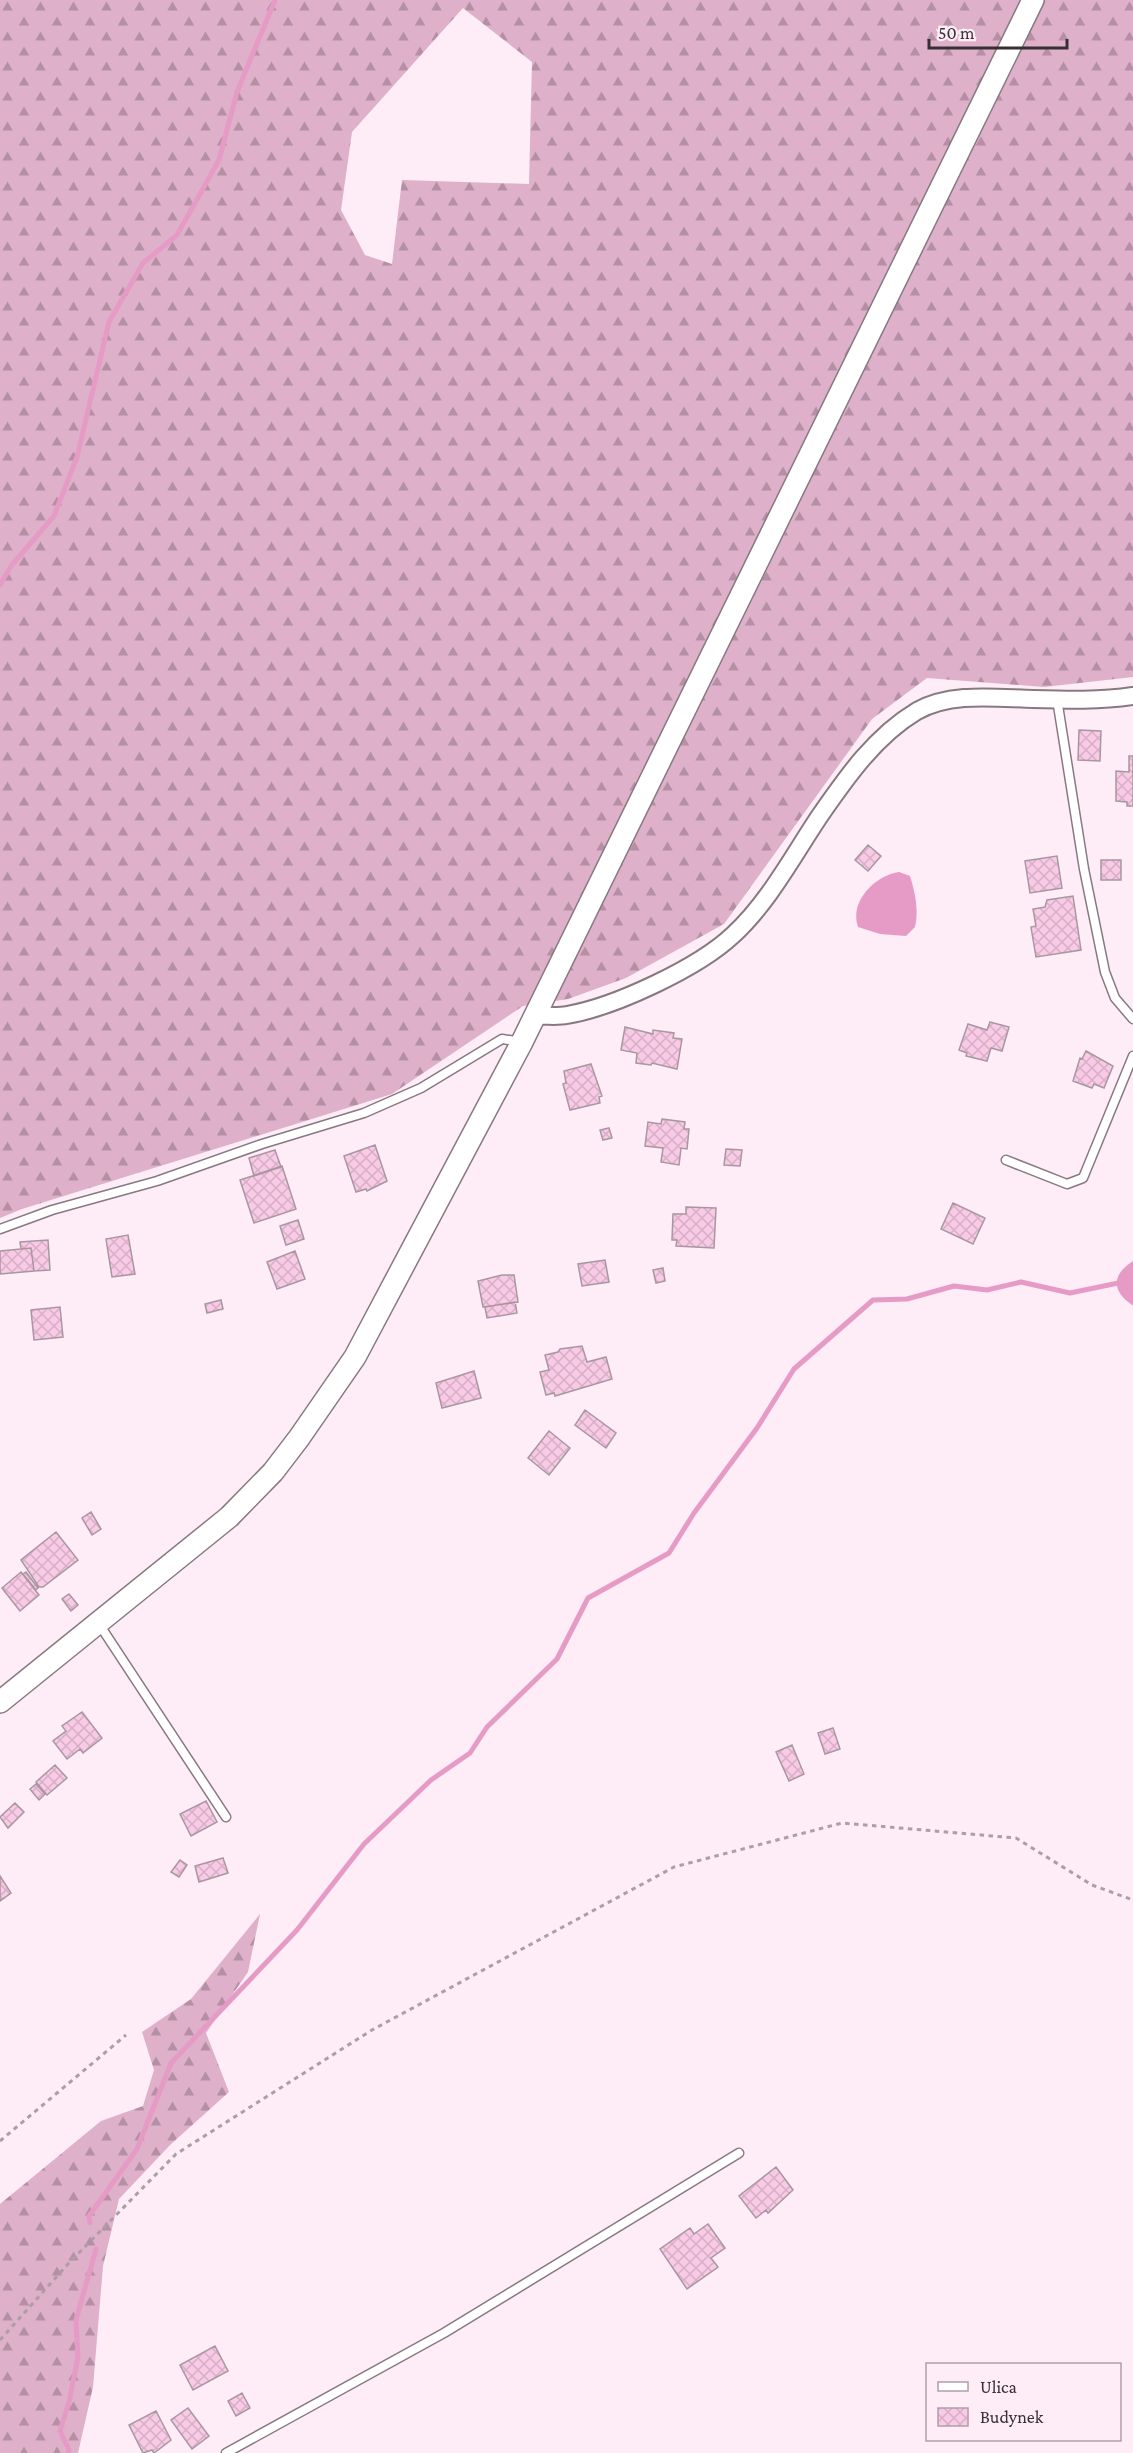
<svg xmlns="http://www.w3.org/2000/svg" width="1133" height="2453" font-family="'Crimson Pro',serif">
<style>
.forest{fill:url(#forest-firs);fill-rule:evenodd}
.water{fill:#e69bc7}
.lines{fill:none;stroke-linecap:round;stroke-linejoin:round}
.stream{stroke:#e69bc7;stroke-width:5}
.building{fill:url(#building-cross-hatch);stroke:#a897a0;stroke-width:1.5}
.service-casing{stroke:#887981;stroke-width:11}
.minor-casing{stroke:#887981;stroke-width:20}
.tertiary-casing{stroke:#887981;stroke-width:24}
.path{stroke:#ab9ea5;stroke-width:3;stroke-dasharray:4.5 4.5;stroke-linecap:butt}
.service{stroke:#fff;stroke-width:8}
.minor{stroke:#fff;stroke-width:16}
.tertiary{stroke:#fff;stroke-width:21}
</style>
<defs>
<pattern id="forest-firs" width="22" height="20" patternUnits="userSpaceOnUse" patternTransform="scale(1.5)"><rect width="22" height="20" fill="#deb0ca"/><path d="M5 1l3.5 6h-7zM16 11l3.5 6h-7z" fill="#b590a5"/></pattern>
<pattern id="building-cross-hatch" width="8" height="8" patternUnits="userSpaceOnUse" patternTransform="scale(1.5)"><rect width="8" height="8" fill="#f9cae5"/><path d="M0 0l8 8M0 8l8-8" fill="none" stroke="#d6aec5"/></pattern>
</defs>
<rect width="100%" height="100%" fill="#feecf6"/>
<!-- forest -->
<path class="forest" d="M0 0H1133V677L1044 687 927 678 872 719 724 924 626 978 568 999 523 1006 392 1094 22 1209 0 1218ZM463 8 532 62 529 184 402 180 392 264 365 255 341 210 352 132Z
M260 1914 248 1972 206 2033 229 2092 170 2145 119 2199 103 2266 93 2387 78 2453H0V2204L101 2121 143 2106 154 2070 142 2032 191 1999Z"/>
<!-- water -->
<path class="water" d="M899 872 910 876C915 892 919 910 915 927L906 936 880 934 858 927C849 901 876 875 899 872Z
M1133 1261V1305H1132C1112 1291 1111 1275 1133 1261Z"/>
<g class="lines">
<!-- stream -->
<path class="stream" d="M0 585 11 566 54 516 77 457 109 322 143 263 177 235 219 160 237 92 275 0
M90 2223 89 2216 137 2149 171 2063 297 1930 364 1844 431 1780 470 1753 487 1727 557 1659 588 1598 669 1553 694 1513 757 1428 794 1369 873 1300 907 1299 954 1286 987 1290 1021 1282 1070 1293 1133 1280
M68 2453 69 2450 60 2431 69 2402 78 2357 76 2320 96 2249"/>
</g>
<!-- building -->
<path class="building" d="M1079 730 1101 731 1100 761 1078 760Z
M1129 756H1133V806H1127V802L1116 801V771L1129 772Z
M868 845 881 856 868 871 855 860Z
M1057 856 1062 888 1030 893 1025 861Z
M1101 860H1121V880H1101Z
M1073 896 1081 950 1036 957 1031 927 1036 926 1033 909 1045 907 1047 900Z
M990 1022 1009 1027 1002 1051 991 1048 987 1061 966 1056 967 1053 959 1050 968 1024 987 1030Z
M625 1027 653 1034V1030L674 1033 673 1038 682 1039 677 1069 652 1063 651 1065 636 1063 637 1053 621 1050Z
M1086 1051 1113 1066 1104 1088 1094 1084 1092 1088 1073 1081 1080 1058 1082 1059Z
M591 1064 602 1096 599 1097 600 1103 570 1110 563 1084 566 1083 564 1071Z
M662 1119 685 1122 684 1129H689L687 1149 681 1148 679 1165 661 1162 663 1148 645 1146 648 1122 661 1124Z
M609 1128 612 1138 603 1140 600 1130Z
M375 1145 387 1181 367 1191 366 1189 356 1192 344 1156Z
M726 1149 742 1150 740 1166 724 1165Z
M275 1150 281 1167 254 1176 249 1158Z
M282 1166 296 1209 254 1223 240 1180Z
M953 1203 985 1218 973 1244 941 1229Z
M686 1207 716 1208 714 1248 676 1246 677 1240H672L673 1214H686Z
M298 1220 304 1239 286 1245 280 1226Z
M128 1235 135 1274 112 1277 106 1239Z
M48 1240 50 1270 34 1271 31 1248 21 1249 20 1242Z
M31 1248 34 1271 0 1274V1251Z
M295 1251 305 1279 277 1289 267 1262Z
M605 1260 609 1282 582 1286 578 1264Z
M663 1268 665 1281 656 1283 653 1270Z
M502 1275H514L518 1302 483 1307 478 1281Z
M221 1300 223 1309 207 1313 205 1304Z
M515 1302 517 1313 487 1318 485 1307Z
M60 1307 63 1337 34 1340 31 1310Z
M582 1346 587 1362 606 1357 612 1379 555 1396 554 1393 546 1395 540 1372 549 1370 545 1355 558 1352 560 1349Z
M474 1371 481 1398 442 1408 436 1383Z
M585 1410 616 1433 606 1448 575 1425Z
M549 1431 570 1448 549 1475 528 1458Z
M91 1512 101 1529 92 1535 82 1518Z
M56 1532 78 1560 43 1587H39L21 1560Z
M21 1572 39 1595 20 1611 2 1588Z
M26 1572 38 1588 36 1590 23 1574Z
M69 1594 78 1605 71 1611 62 1599Z
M82 1712 102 1738 83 1753 80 1749 67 1759 53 1741 66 1731 62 1726Z
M833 1728 840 1749 825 1754 818 1733Z
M792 1745 804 1774 789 1781 776 1752Z
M55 1765 67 1778 47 1795 36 1782Z
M36 1784 45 1794 39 1800 30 1789Z
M206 1801 217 1822 191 1836 180 1814Z
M15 1803 24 1812 8 1828 0 1817Z
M223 1858 228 1873 199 1882 195 1866Z
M180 1860 187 1865 179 1877 171 1872Z
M0 1876 11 1893 0 1901Z
M776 2167 793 2190 768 2213 766 2210 756 2218 739 2196Z
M708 2224 725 2248 711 2258 718 2267 687 2289 660 2249 690 2228 694 2234Z
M215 2346 228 2371 193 2390 180 2365Z
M242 2393 250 2408 236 2416 228 2401Z
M188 2408 209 2436 192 2449 171 2420Z
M156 2411 171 2440 154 2453 152 2450 143 2453 129 2425Z"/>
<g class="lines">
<!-- service casing -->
<g class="service-casing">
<path id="service" d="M1057 699 1084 869 1105 972 1115 998 1133 1019
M1006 1160 1067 1184 1083 1178 1133 1056
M0 1229 52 1210 157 1181 262 1144 364 1113 421 1088 502 1039 522 1042
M99 1624 226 1817
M226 2453 444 2333 739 2153"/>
</g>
<!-- minor casing -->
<g class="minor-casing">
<path id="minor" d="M535 1016C545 1015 556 1017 567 1015 614 1007 698 968 733 935 768 903 793 856 819 817 846 778 875 736 917 711 951 692 995 698 1033 699 1066 700 1101 701 1133 696"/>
</g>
<!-- tertiary casing -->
<g class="tertiary-casing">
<path id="tertiary" d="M0 1702 229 1517 273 1472 299 1438 355 1357 522 1042 1033 0"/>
</g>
<!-- path -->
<path class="path" d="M0 2141 126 2035
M0 2340 68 2264 176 2154 372 2030 674 1867 842 1823 1016 1838 1092 1885 1133 1900"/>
<!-- service -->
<use href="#service" class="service"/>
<!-- minor -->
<use href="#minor" class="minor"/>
<!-- tertiary -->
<use href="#tertiary" class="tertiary"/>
</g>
<!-- legend -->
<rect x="926" y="2363" width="195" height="78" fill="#feecf6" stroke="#aea0a8" stroke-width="1.5"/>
<rect x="938" y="2382" width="30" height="9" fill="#ffffff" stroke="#aea0a8" stroke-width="1.5"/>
<text x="980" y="2393" font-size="18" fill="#362f33">Ulica</text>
<rect x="938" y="2408" width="30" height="18" fill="url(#building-cross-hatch)" stroke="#aea0a8" stroke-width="1.5"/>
<text x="980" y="2423" font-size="18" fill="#362f33">Budynek</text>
<!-- scale -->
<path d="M929 39v9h138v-9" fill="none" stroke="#362f33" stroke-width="3"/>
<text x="938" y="39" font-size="18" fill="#362f33" stroke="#feecf6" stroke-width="4.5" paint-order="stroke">50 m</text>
</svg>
